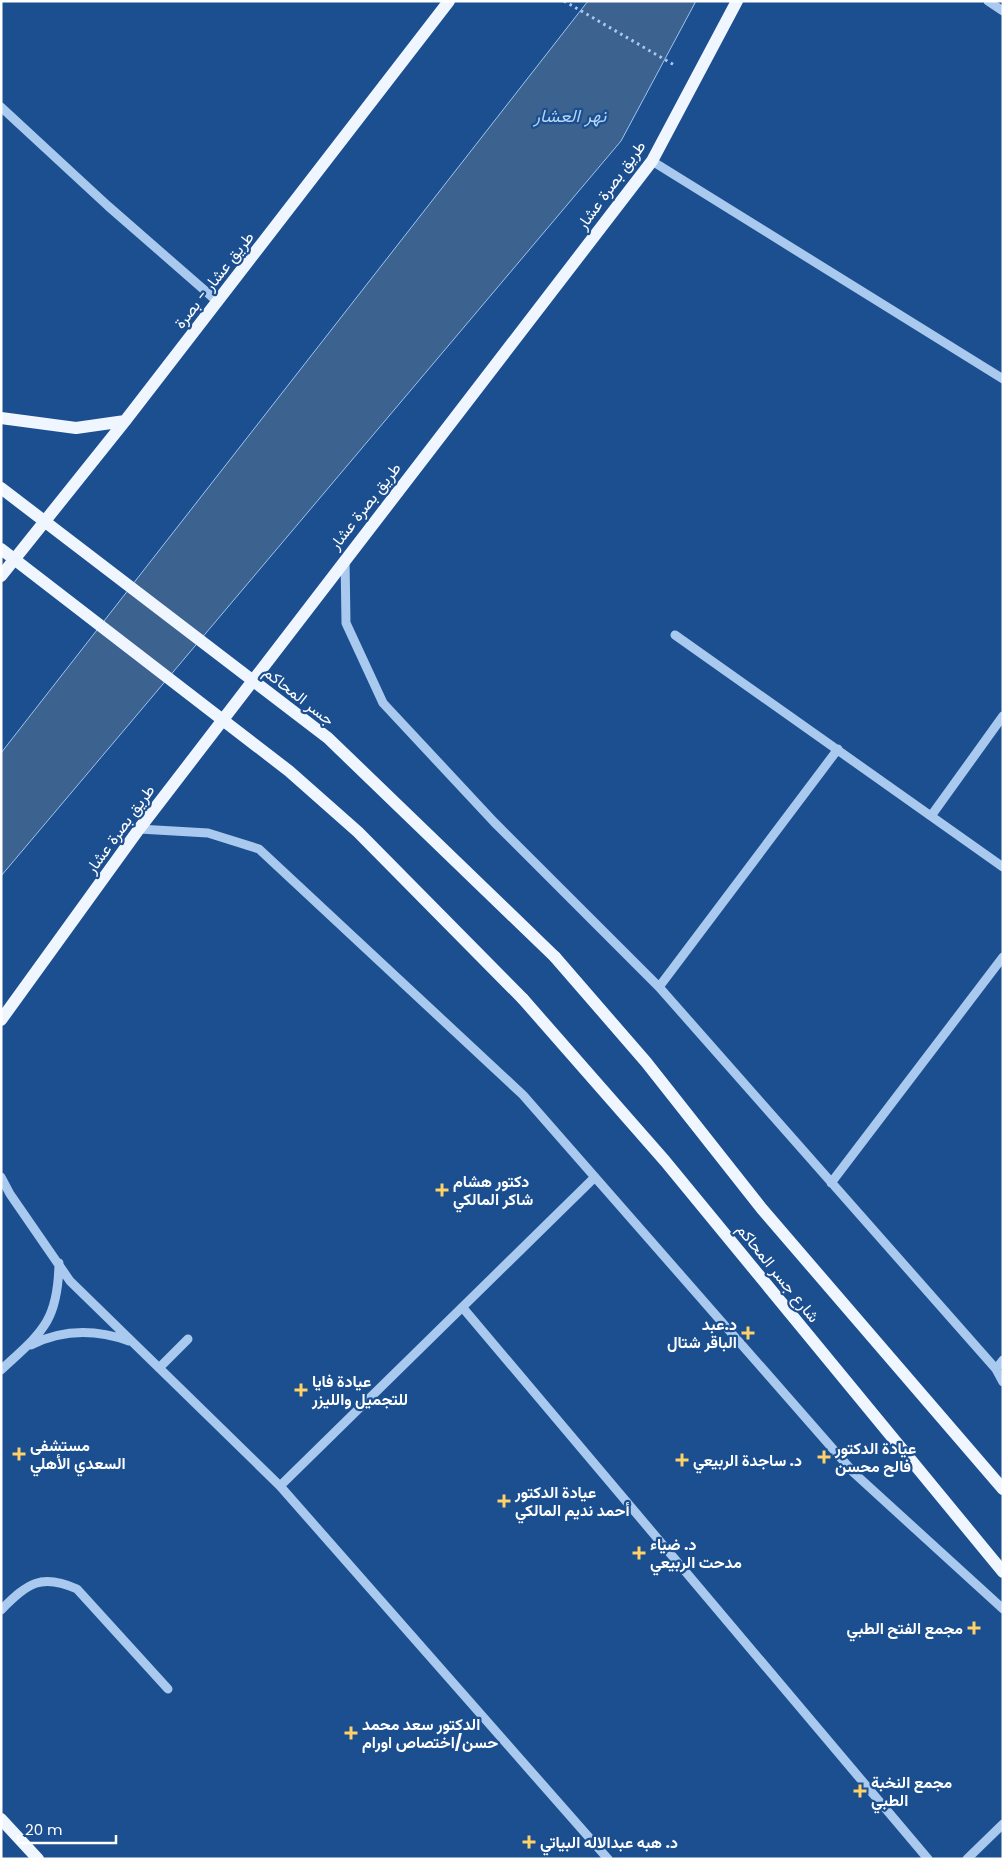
<svg xmlns="http://www.w3.org/2000/svg" width="1004" height="1860" font-family="Poppins,Vazirmatn,sans-serif">
<style>
.water{fill:#3c6290;stroke:#9cc4f0}
.lines{fill:none;stroke-linecap:round;stroke-linejoin:round}
.path{stroke:#a9c9ee;stroke-width:3;stroke-dasharray:2.5 4;stroke-linecap:butt}
.minor{stroke:#a9c9ee;stroke-width:9}
.major{stroke:#f0f6ff;stroke-width:12}
.major-bridge{stroke:#f0f6ff;stroke-width:12}
.poi-dot{fill:#ffd166;stroke:#1b4f8f;stroke-width:2}
.labels{text-anchor:middle;dominant-baseline:central;stroke-width:4.5;stroke-linejoin:round;paint-order:stroke}
.street-label{font-size:16px;fill:#fff;stroke:#1b4f8f}
.poi-label{font-size:16px;font-weight:bold;fill:#fff;stroke:#1b4f8f;text-anchor:start}
.water-label{font-size:18px;font-style:italic;fill:#b5d3f5;stroke:#1b4f8f}
</style>
<rect width="100%" height="100%" fill="#1b4f8f"/>
<!-- water -->
<path class="water" d="M588 1H696L621 141 1 876V753Z"/>
<g class="lines">
<!-- path -->
<path class="path" d="M564 1 676 66"/>
<!-- minor -->
<path class="minor" d="M988 1 1003 11
M1 107 108 206 218 302
M652 161 1003 379
M345 559 346 623 383 703 494 822 659 987 996 1369 1003 1382
M675 635 1003 867
M931 816 1003 716
M139 829 208 833 259 849 523 1095 854 1473 1003 1609
M659 987 838 749
M1 1177 10 1194 70 1281 280 1486 608 1859
M831 1183 1003 957
M463 1308 928 1859
M31 1345C63 1329 95 1329 129 1341
M159 1368 188 1339
M996 1369 1003 1360
M1 1370C42 1332 58 1322 59 1263
M280 1486 595 1177
M1 1610C28 1583 41 1573 77 1589L168 1689
M967 1859 1003 1824"/>
<!-- major -->
<path class="major" d="M1 418 76 428 125 421
M1 576 125 421 449 1
M555 957 646 1062 762 1209 1003 1489
M523 999 665 1161 1003 1572
M1 1020 139 829 652 161 737 1
M1 1819 38 1859"/>
<!-- major-bridge -->
<path class="major-bridge" d="M1 488 328 738 555 957
M1 549 289 771 358 832 523 999"/>
</g>
<!-- markers -->
<g class="poi-dot">
<path d="M439.5 1182.5h5v5h5v5h-5v5h-5v-5h-5v-5h5z"/>
<path d="M745.5 1325.5h5v5h5v5h-5v5h-5v-5h-5v-5h5z"/>
<path d="M298.5 1382.5h5v5h5v5h-5v5h-5v-5h-5v-5h5z"/>
<path d="M16.5 1446.5h5v5h5v5h-5v5h-5v-5h-5v-5h5z"/>
<path d="M821.5 1449.5h5v5h5v5h-5v5h-5v-5h-5v-5h5z"/>
<path d="M679.5 1452.5h5v5h5v5h-5v5h-5v-5h-5v-5h5z"/>
<path d="M501.5 1493.5h5v5h5v5h-5v5h-5v-5h-5v-5h5z"/>
<path d="M636.5 1545.5h5v5h5v5h-5v5h-5v-5h-5v-5h5z"/>
<path d="M971.5 1620.5h5v5h5v5h-5v5h-5v-5h-5v-5h5z"/>
<path d="M348.5 1725.5h5v5h5v5h-5v5h-5v-5h-5v-5h5z"/>
<path d="M857.5 1783.5h5v5h5v5h-5v5h-5v-5h-5v-5h5z"/>
<path d="M526.5 1834.5h5v5h5v5h-5v5h-5v-5h-5v-5h5z"/>
</g>
<g class="labels">
<!-- street labels -->
<g class="street-label">
<text transform="translate(611 185) rotate(-54)">طريق بصرة عشار</text>
<text transform="translate(214 280) rotate(-52)">طريق عشار - بصرة</text>
<text transform="translate(365 506) rotate(-52)">طريق بصرة عشار</text>
<text transform="translate(299 696) rotate(38)">جسر المحاكم</text>
<text transform="translate(120 829) rotate(-54)">طريق بصرة عشار</text>
<text transform="translate(778 1273) rotate(51)">شارع جسر المحاكم</text>
</g>
<!-- poi labels -->
<g class="poi-label">
<text x="453" y="1181">دكتور هشام<tspan x="453" dy="18">شاكر المالكي</tspan></text>
<text x="737" y="1324" text-anchor="end">د.عبد<tspan x="737" dy="18">الباقر شتال</tspan></text>
<text x="312" y="1381">عيادة فايا<tspan x="312" dy="18">للتجميل والليزر</tspan></text>
<text x="30" y="1445">مستشفى<tspan x="30" dy="18">السعدي الأهلي</tspan></text>
<text x="835" y="1448">عيادة الدكتور<tspan x="835" dy="18">فالح محسن</tspan></text>
<text x="693" y="1460">د. ساجدة الربيعي</text>
<text x="515" y="1492">عيادة الدكتور<tspan x="515" dy="18">أحمد نديم المالكي</tspan></text>
<text x="650" y="1544">د. ضياء<tspan x="650" dy="18">مدحت الربيعي</tspan></text>
<text x="963" y="1628" text-anchor="end">مجمع الفتح الطبي</text>
<text x="362" y="1724">الدكتور سعد محمد<tspan x="362" dy="18">حسن/اختصاص اورام</tspan></text>
<text x="871" y="1782">مجمع النخبة<tspan x="871" dy="18">الطبي</tspan></text>
<text x="540" y="1842">د. هبه عبدالاله البياتي</text>
</g>
<!-- water labels -->
<g class="water-label">
<text x="570" y="115">نهر العشار</text>
</g>
</g>
<!-- border -->
<rect width="1004" height="1860" fill="none" stroke="#ffffff" stroke-width="5"/>
<!-- scale -->
<path d="M18 1835v8h98v-8" fill="none" stroke="#ffffff" stroke-width="2.5"/>
<text x="25" y="1835" font-size="15" fill="#ffffff" stroke="#1b4f8f" stroke-width="4" paint-order="stroke">20 m</text>
</svg>
